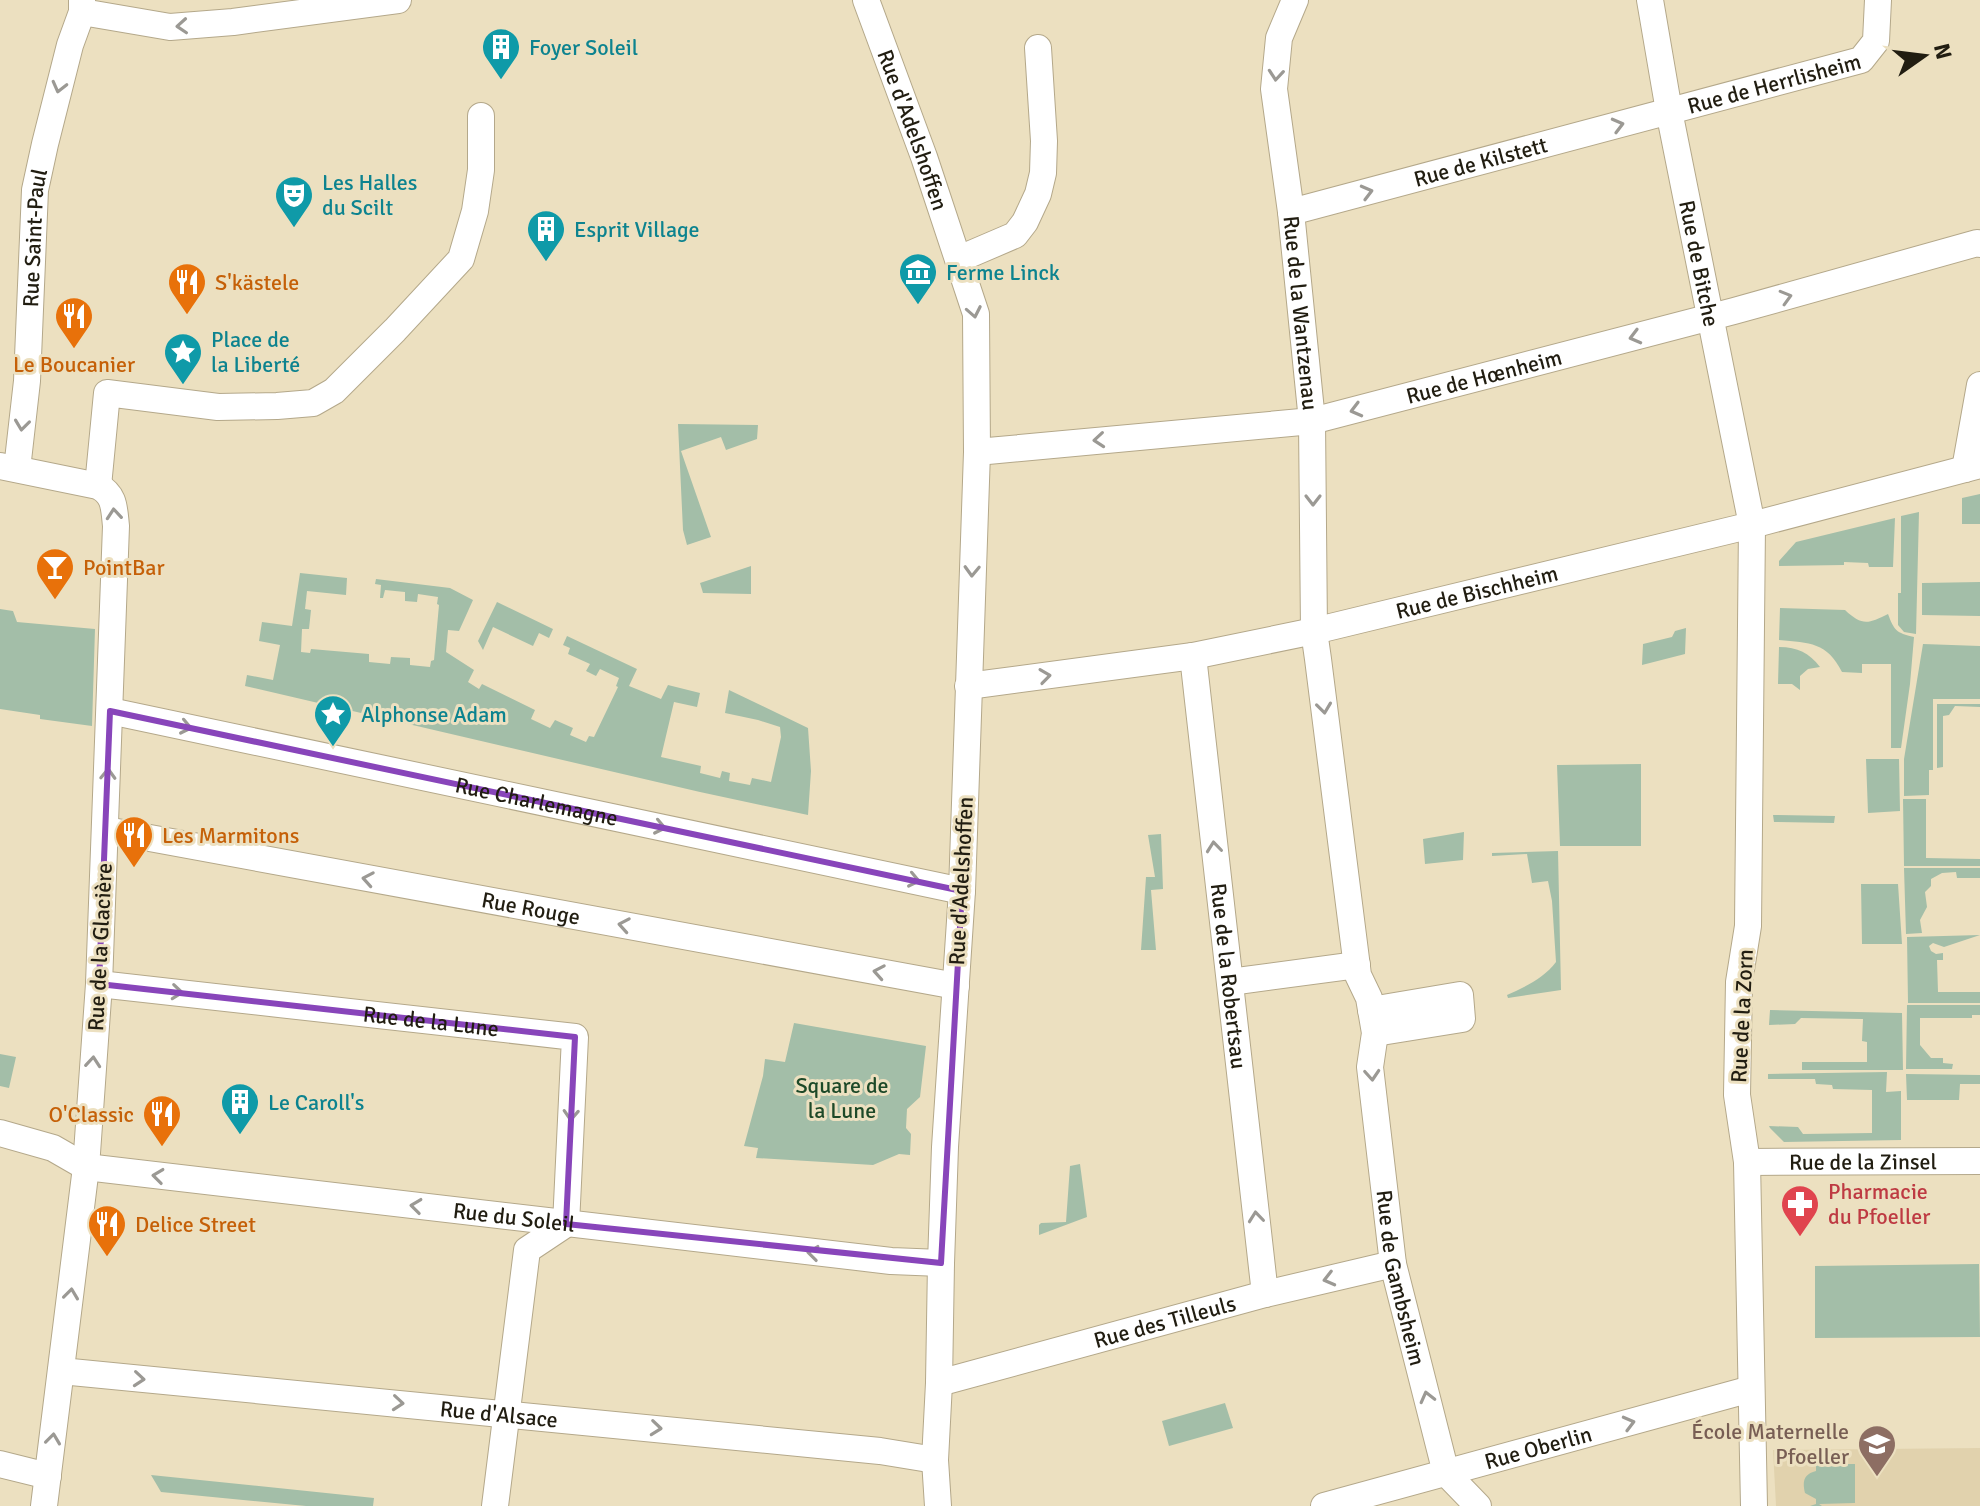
<svg xmlns="http://www.w3.org/2000/svg" width="1980" height="1506" font-family="Signika,sans-serif">
<style>
.built{fill:#e1d2ad}
.green{fill:#a3bea8}
.lines{fill:none;stroke-linecap:round;stroke-linejoin:round}
.minor-casing{stroke:#b4a88a;stroke-width:28}
.minor{stroke:#fff;stroke-width:26}
.oneway{stroke:#9b9994}
.marked{fill:none;stroke:#8845ba;stroke-width:6;stroke-linejoin:round}
.labels{text-anchor:middle;dominant-baseline:central;stroke-width:6;stroke-linejoin:round;paint-order:stroke}
.culture-label{font-size:22px;fill:#0d838f;stroke:#ece0c0;text-anchor:start}
.street-label{font-size:22px;fill:#211d11;stroke:#ece0c0}
.food-label{font-size:22px;fill:#c56008;stroke:#ece0c0;text-anchor:start}
.park-label{font-size:22px;fill:#1d4928;stroke:#ece0c0}
.health-label{font-size:22px;fill:#be3a42;stroke:#ece0c0;text-anchor:start}
.education-label{font-size:22px;fill:#785e54;stroke:#ece0c0;text-anchor:end}
</style>
<rect width="100%" height="100%" fill="#ece0c0"/>
<!-- built -->
<path class="built" d="M1980 1448V1506H1776L1773 1450Z"/>
<!-- green -->
<path class="green" d="M678 424 758 425 757 439 726 450 721 437 681 451 711 537 687 545 683 530Z
M1980 494V524H1962V498Z
M1919 512 1916 634 1904 632 1898 625V593H1901V516Z
M1895 518 1893 567H1869L1868 563 1844 562V565L1779 566V561L1796 542Z
M751 566V594L703 593 700 583Z
M300 573 347 578 346 595 307 591 305 609 311 610 309 629H302L301 652 310 653 311 649 369 654V662L390 664 391 657 410 658V665L430 667 431 661 434 660 439 605 437 604 438 597 418 594 417 602 405 601V592L385 590 383 598H380L381 585 375 584 376 579 450 588 473 600 459 631 448 630 446 652 474 670 468 682 479 689 482 684 535 710 531 719 550 728 555 720 573 728 570 735 586 742 589 736 594 737 618 687 616 686 619 678 600 669 596 676 586 671 590 664 568 654 570 648 563 645 567 636 637 669 629 686 661 699 668 685 700 693 697 707 674 702 661 757 701 766 700 773 720 778 722 771 730 773 729 781 750 785 752 778 771 782 781 737 780 727 758 720 725 713 729 690 808 728 811 771 808 815 700 792 245 686 247 675 273 680 280 645 259 641 262 622 292 626Z
M1980 582V616L1922 615V583Z
M497 602 553 629 549 638 539 633 533 646 493 627 483 650 478 641Z
M1780 608 1845 610C1862 626 1868 624 1888 614 1894 630 1896 633 1914 637L1910 684 1901 748H1891V664H1862V673L1842 672C1827 642 1810 643 1779 640Z
M0 609 13 611 17 622 95 629 92 726 40 719V715L0 709Z
M1686 628 1685 654 1642 665 1643 644 1672 637 1675 631Z
M1923 644 1980 646V699H1933V770H1929V795L1904 796V759Z
M1779 647C1798 647 1809 653 1820 667L1808 669 1800 676V690L1792 684H1778Z
M1937 704H1980V707L1955 706 1949 715 1943 716V767L1937 768Z
M1866 759H1899L1900 811 1868 813Z
M1641 764V846H1560L1557 765Z
M1903 799H1926V858L1980 859V866H1904Z
M1773 815 1835 816 1834 823 1774 822Z
M1464 832 1463 860 1425 864 1423 839Z
M1161 834 1163 889 1151 890 1156 950H1141L1146 877H1155L1148 835Z
M1558 851 1561 990 1508 998 1507 995C1525 987 1544 978 1556 962L1552 901 1548 881 1532 883 1527 854 1492 856V853Z
M1904 868H1980V878H1957L1956 872 1942 873 1931 879V886L1925 892 1927 907 1920 920 1922 933 1906 934Z
M1861 884H1898L1902 944H1862Z
M1980 935 1944 947 1933 943 1929 946 1931 951 1936 954 1943 953V960H1937L1938 992H1980V1003H1908L1907 937Z
M1907 1005H1980V1015H1972V1018H1920V1045L1931 1058H1943V1063L1953 1064 1952 1069H1906Z
M1770 1010 1902 1013 1903 1070H1802V1062H1867V1042L1862 1041 1863 1019 1801 1018 1795 1024 1769 1025Z
M794 1023 926 1046 920 1097 907 1109 906 1128 911 1134 910 1155 899 1154 873 1165 756 1158 758 1148 744 1146 763 1076 765 1059 785 1062Z
M0 1054 16 1057 9 1088 0 1086Z
M1887 1072 1886 1092 1901 1091V1140L1784 1142 1770 1128 1769 1126 1798 1127 1803 1134 1872 1133V1090L1833 1089 1832 1085 1816 1084 1815 1079H1768V1074Z
M1906 1074 1980 1075V1084H1960L1959 1100H1907Z
M1080 1164 1087 1217 1039 1235V1225L1041 1223 1066 1222 1070 1166Z
M1979 1264 1980 1337 1815 1338V1266Z
M1225 1403 1233 1428 1169 1446 1162 1421Z
M1816 1464H1855V1503L1819 1504 1822 1506H1810L1816 1504V1499L1805 1493C1802 1481 1804 1474 1816 1471Z
M151 1475 374 1498 373 1506H306L161 1492Z"/>
<g class="lines">
<!-- minor casing -->
<g class="minor-casing">
<g id="minor">
<path id="s1" d="M866 0 924 157 976 314 977 452 962 891 945 1147 941 1263 939 1383 935 1460 938 1506"/>
<path id="s2" d="M1295 0 1279 38 1274 89 1291 212 1312 421 1314 631 1318 659 1358 975 1369 998 1375 1033 1370 1067 1393 1264 1446 1473 1478 1506"/>
<path id="s3" d="M1650 0 1669 111 1752 525 1748 926 1739 982 1737 1095 1747 1162 1754 1506"/>
<path d="M82 12 170 27 233 22 398 0"/>
<path id="s4" d="M1291 212 1861 60 1876 41 1878 0"/>
<path d="M959 259 1015 235 1025 222 1038 194 1043 173 1044 141 1038 48"/>
<path id="s5" d="M977 452 1312 421 1734 311 1977 243 1980 244"/>
<path d="M0 466 98 486C115 495 114 508 116 526L99 984 86 1167 44 1506"/>
<path id="s6" d="M17 469 27 381 35 190 45 144 70 45 82 12V0"/>
<path d="M1965 469 1980 385"/>
<path d="M98 486 107 393 218 407 277 406 313 403 334 391 395 330 461 259 475 211 481 170V116"/>
<path id="s7" d="M1193 656 1265 1294"/>
<path id="s8" d="M968 686 1193 656 1314 631 1752 525 1980 465"/>
<path id="s9" d="M110 711 962 891"/>
<path id="s10" d="M106 830 956 986"/>
<path d="M1230 982 1357 965"/>
<path id="s11" d="M99 984 575 1037 566 1224 527 1250 495 1506"/>
<path d="M1371 1010 1460 995 1462 1019 1375 1033"/>
<path id="s12" d="M0 1133 53 1148 86 1167 891 1261 941 1263"/>
<path id="s13" d="M1747 1162 1980 1161"/>
<path id="s14" d="M61 1371 880 1451 935 1460"/>
<path id="s15" d="M939 1383 1265 1294 1393 1264"/>
<path d="M0 1464 48 1476"/>
<path id="s16" d="M1324 1506 1751 1389"/>
</g>
</g>
<!-- minor -->
<use href="#minor" class="minor"/>
</g>
<!-- one-way arrows -->
<defs><path id="oneway-chevron" d="M-2-3.5L2.5 0L-2 3.5" fill="none" stroke-width="1.6" stroke-linecap="round" stroke-linejoin="round" transform="scale(2)"/></defs>
<g class="oneway">
<use href="#oneway-chevron" transform="translate(182 26) rotate(176)"/>
<use href="#oneway-chevron" transform="translate(1276 75) rotate(95)"/>
<use href="#oneway-chevron" transform="translate(59 87) rotate(104)"/>
<use href="#oneway-chevron" transform="translate(1618 125) rotate(-15)"/>
<use href="#oneway-chevron" transform="translate(1367 192) rotate(-15)"/>
<use href="#oneway-chevron" transform="translate(1786 297) rotate(-16)"/>
<use href="#oneway-chevron" transform="translate(974 312) rotate(79)"/>
<use href="#oneway-chevron" transform="translate(1635 337) rotate(165)"/>
<use href="#oneway-chevron" transform="translate(1356 410) rotate(165)"/>
<use href="#oneway-chevron" transform="translate(22 425) rotate(97)"/>
<use href="#oneway-chevron" transform="translate(1099 440) rotate(175)"/>
<use href="#oneway-chevron" transform="translate(1313 500) rotate(90)"/>
<use href="#oneway-chevron" transform="translate(114 514) rotate(-95)"/>
<use href="#oneway-chevron" transform="translate(972 571) rotate(92)"/>
<use href="#oneway-chevron" transform="translate(1045 676) rotate(-8)"/>
<use href="#oneway-chevron" transform="translate(1324 708) rotate(83)"/>
<use href="#oneway-chevron" transform="translate(186 727) rotate(12)"/>
<use href="#oneway-chevron" transform="translate(108 774) rotate(-88)"/>
<use href="#oneway-chevron" transform="translate(660 827) rotate(12)"/>
<use href="#oneway-chevron" transform="translate(1214 847) rotate(-96)"/>
<use href="#oneway-chevron" transform="translate(368 879) rotate(-170)"/>
<use href="#oneway-chevron" transform="translate(914 880) rotate(12)"/>
<use href="#oneway-chevron" transform="translate(624 925) rotate(-170)"/>
<use href="#oneway-chevron" transform="translate(879 972) rotate(-170)"/>
<use href="#oneway-chevron" transform="translate(177 992) rotate(6)"/>
<use href="#oneway-chevron" transform="translate(93 1062) rotate(-85)"/>
<use href="#oneway-chevron" transform="translate(1372 1075) rotate(86)"/>
<use href="#oneway-chevron" transform="translate(571 1115) rotate(93)"/>
<use href="#oneway-chevron" transform="translate(158 1176) rotate(-173)"/>
<use href="#oneway-chevron" transform="translate(416 1206) rotate(-173)"/>
<use href="#oneway-chevron" transform="translate(1256 1217) rotate(-96)"/>
<use href="#oneway-chevron" transform="translate(813 1253) rotate(-173)"/>
<use href="#oneway-chevron" transform="translate(1329 1279) rotate(166)"/>
<use href="#oneway-chevron" transform="translate(71 1294) rotate(-83)"/>
<use href="#oneway-chevron" transform="translate(139 1379) rotate(5)"/>
<use href="#oneway-chevron" transform="translate(1427 1397) rotate(-104)"/>
<use href="#oneway-chevron" transform="translate(398 1403) rotate(5)"/>
<use href="#oneway-chevron" transform="translate(1629 1423) rotate(-15)"/>
<use href="#oneway-chevron" transform="translate(656 1428) rotate(6)"/>
<use href="#oneway-chevron" transform="translate(53 1439) rotate(-83)"/>
</g>
<!-- marked area -->
<path class="marked" d="M110 711 962 891 941 1263 566 1224 575 1037 99 984Z"/>
<!-- icons -->
<defs>
<g id="building-pin" transform="scale(2)"><path d="M0 17L-7.5 6A9.5 9.5 0 1 1 7.5 6Z" fill="#0f9aa8" stroke="#ece0c0"/><path d="M-4-6H4V6H1V3H-1V6H-4ZM-2.5-4.3h1.7v1.8h-1.7ZM.8-4.3h1.7v1.8H.8ZM-2.5-1h1.7V.8h-1.7ZM.8-1h1.7V.8H.8Z" fill="#fff"/></g>
<g id="theatre-pin" transform="scale(2)"><path d="M0 17L-7.5 6A9.5 9.5 0 1 1 7.5 6Z" fill="#0f9aa8" stroke="#ece0c0"/><path d="M-5-5.5Q0-4 5-5.5V0Q5 5 0 6Q-5 5-5 0ZM-3.3-2.5H-1v1.5H-3.3ZM1-2.5H3.3v1.5H1ZM-2.8 1Q0 5.5 2.8 1Z" fill="#fff"/></g>
<g id="museum-pin" transform="scale(2)"><path d="M0 17L-7.5 6A9.5 9.5 0 1 1 7.5 6Z" fill="#0f9aa8" stroke="#ece0c0"/><path d="M0-6L6-3V-2H-6V-3ZM-5-1h2V3h-2ZM-1-1h2V3h-2ZM3-1h2V3H3ZM-6 4H6V6H-6Z" fill="#fff"/></g>
<g id="restaurant-pin" transform="scale(2)"><path d="M0 17L-7.5 6A9.5 9.5 0 1 1 7.5 6Z" fill="#e8710a" stroke="#ece0c0"/><path d="M-5-6h1v4h1v-4h1v4h1v-4h1v5L-1.5 .5V6h-2V.5L-5-1ZM5-6V6H3V1.5H1.5Q1.5-4 5-6Z" fill="#fff"/></g>
<g id="sight-pin" transform="scale(2)"><path d="M0 17L-7.5 6A9.5 9.5 0 1 1 7.5 6Z" fill="#0f9aa8" stroke="#ece0c0"/><path d="M0-6L1.8-2.2L6-1.7L2.9 1.2L3.7 5.4L0 3.3L-3.7 5.4L-2.9 1.2L-6-1.7L-1.8-2.2Z" fill="#fff"/></g>
<g id="bar-pin" transform="scale(2)"><path d="M0 17L-7.5 6A9.5 9.5 0 1 1 7.5 6Z" fill="#e8710a" stroke="#ece0c0"/><path d="M-6-5H6L.8 .8V4.5H3.5V6h-7V4.5H-.8V.8Z" fill="#fff"/></g>
<g id="pharmacy-pin" transform="scale(2)"><path d="M0 17L-7.5 6A9.5 9.5 0 1 1 7.5 6Z" fill="#e0444e" stroke="#ece0c0"/><path d="M-2-6h4v4h4v4h-4v4h-4v-4h-4v-4h4Z" fill="#fff"/></g>
<g id="school-pin" transform="scale(2)"><path d="M0 17L-7.5 6A9.5 9.5 0 1 1 7.5 6Z" fill="#8d6e63" stroke="#ece0c0"/><path d="M0-5L7-2L0 1L-7-2ZM-4 1L0 2.5L4 1V4Q0 6-4 4Z" fill="#fff"/></g>
</defs>
<g fill-rule="evenodd">
<use href="#building-pin" x="501" y="47"/>
<use href="#theatre-pin" x="294" y="195"/>
<use href="#building-pin" x="546" y="229"/>
<use href="#museum-pin" x="918" y="272"/>
<use href="#restaurant-pin" x="187" y="282"/>
<use href="#restaurant-pin" x="74" y="316"/>
<use href="#sight-pin" x="183" y="352"/>
<use href="#bar-pin" x="55" y="567"/>
<use href="#sight-pin" x="333" y="714"/>
<use href="#restaurant-pin" x="134" y="835"/>
<use href="#building-pin" x="240" y="1102"/>
<use href="#restaurant-pin" x="162" y="1114"/>
<use href="#pharmacy-pin" x="1800" y="1204"/>
<use href="#restaurant-pin" x="107" y="1224"/>
<use href="#school-pin" x="1877" y="1444"/>
</g>
<g class="labels">
<!-- culture labels -->
<g class="culture-label">
<text x="529" y="47">Foyer Soleil</text>
<text x="322" y="182">Les Halles<tspan x="322" dy="25">du Scilt</tspan></text>
<text x="574" y="229">Esprit Village</text>
<text x="946" y="272">Ferme Linck</text>
<text x="211" y="339">Place de<tspan x="211" dy="25">la Liberté</tspan></text>
<text x="361" y="714">Alphonse Adam</text>
<text x="268" y="1102">Le Caroll's</text>
</g>
<!-- street labels -->
<g class="street-label">
<text stroke="none"><textPath href="#s4" startOffset="500">Rue de Herrlisheim</textPath></text>
<text stroke="none"><textPath href="#s1" startOffset="138">Rue d'Adelshoffen</textPath></text>
<text stroke="none"><textPath href="#s4" startOffset="196">Rue de Kilstett</textPath></text>
<text stroke="none"><textPath href="#s6" startOffset="232">Rue Saint-Paul</textPath></text>
<text stroke="none"><textPath href="#s3" startOffset="268">Rue de Bitche</textPath></text>
<text stroke="none"><textPath href="#s2" startOffset="318">Rue de la Wantzenau</textPath></text>
<text stroke="none"><textPath href="#s5" startOffset="514">Rue de Hœnheim</textPath></text>
<text stroke="none"><textPath href="#s8" startOffset="518">Rue de Bischheim</textPath></text>
<text stroke="none"><textPath href="#s9" startOffset="436">Rue Charlemagne</textPath></text>
<text transform="translate(961 881) rotate(-87)">Rue d'Adelshoffen</text>
<text stroke="none"><textPath href="#s10" startOffset="432">Rue Rouge</textPath></text>
<text transform="translate(100 947) rotate(-87)">Rue de la Glacière</text>
<text stroke="none"><textPath href="#s7" startOffset="322">Rue de la Robertsau</textPath></text>
<text transform="translate(1742 1016) rotate(-87)">Rue de la Zorn</text>
<text stroke="none"><textPath href="#s11" startOffset="334">Rue de la Lune</textPath></text>
<text stroke="none"><textPath href="#s13" startOffset="116">Rue de la Zinsel</textPath></text>
<text stroke="none"><textPath href="#s12" startOffset="524">Rue du Soleil</textPath></text>
<text stroke="none"><textPath href="#s2" startOffset="1292">Rue de Gambsheim</textPath></text>
<text stroke="none"><textPath href="#s15" startOffset="234">Rue des Tilleuls</textPath></text>
<text stroke="none"><textPath href="#s14" startOffset="440">Rue d'Alsace</textPath></text>
<text stroke="none"><textPath href="#s16" startOffset="222">Rue Oberlin</textPath></text>
</g>
<!-- food labels -->
<g class="food-label">
<text x="215" y="282">S'kästele</text>
<text x="74" y="364" text-anchor="middle">Le Boucanier</text>
<text x="83" y="567">PointBar</text>
<text x="162" y="835">Les Marmitons</text>
<text x="134" y="1114" text-anchor="end">O'Classic</text>
<text x="135" y="1224">Delice Street</text>
</g>
<!-- park labels -->
<g class="park-label">
<text x="842" y="1085">Square de<tspan x="842" dy="25">la Lune</tspan></text>
</g>
<!-- health labels -->
<g class="health-label">
<text x="1828" y="1191">Pharmacie<tspan x="1828" dy="25">du Pfoeller</tspan></text>
</g>
<!-- education labels -->
<g class="education-label">
<text x="1849" y="1431">École Maternelle<tspan x="1849" dy="25">Pfoeller</tspan></text>
</g>
</g>
<!-- north arrow -->
<g transform="translate(1924 56) rotate(76)" stroke="#ece0c0" stroke-width="6" paint-order="stroke">
<path d="M0-6L14 30L0 20L-14 30Z" fill="#211d11"/>
<text y="-12" font-size="22" font-weight="bold" text-anchor="middle" fill="#211d11">N</text>
</g>
</svg>
